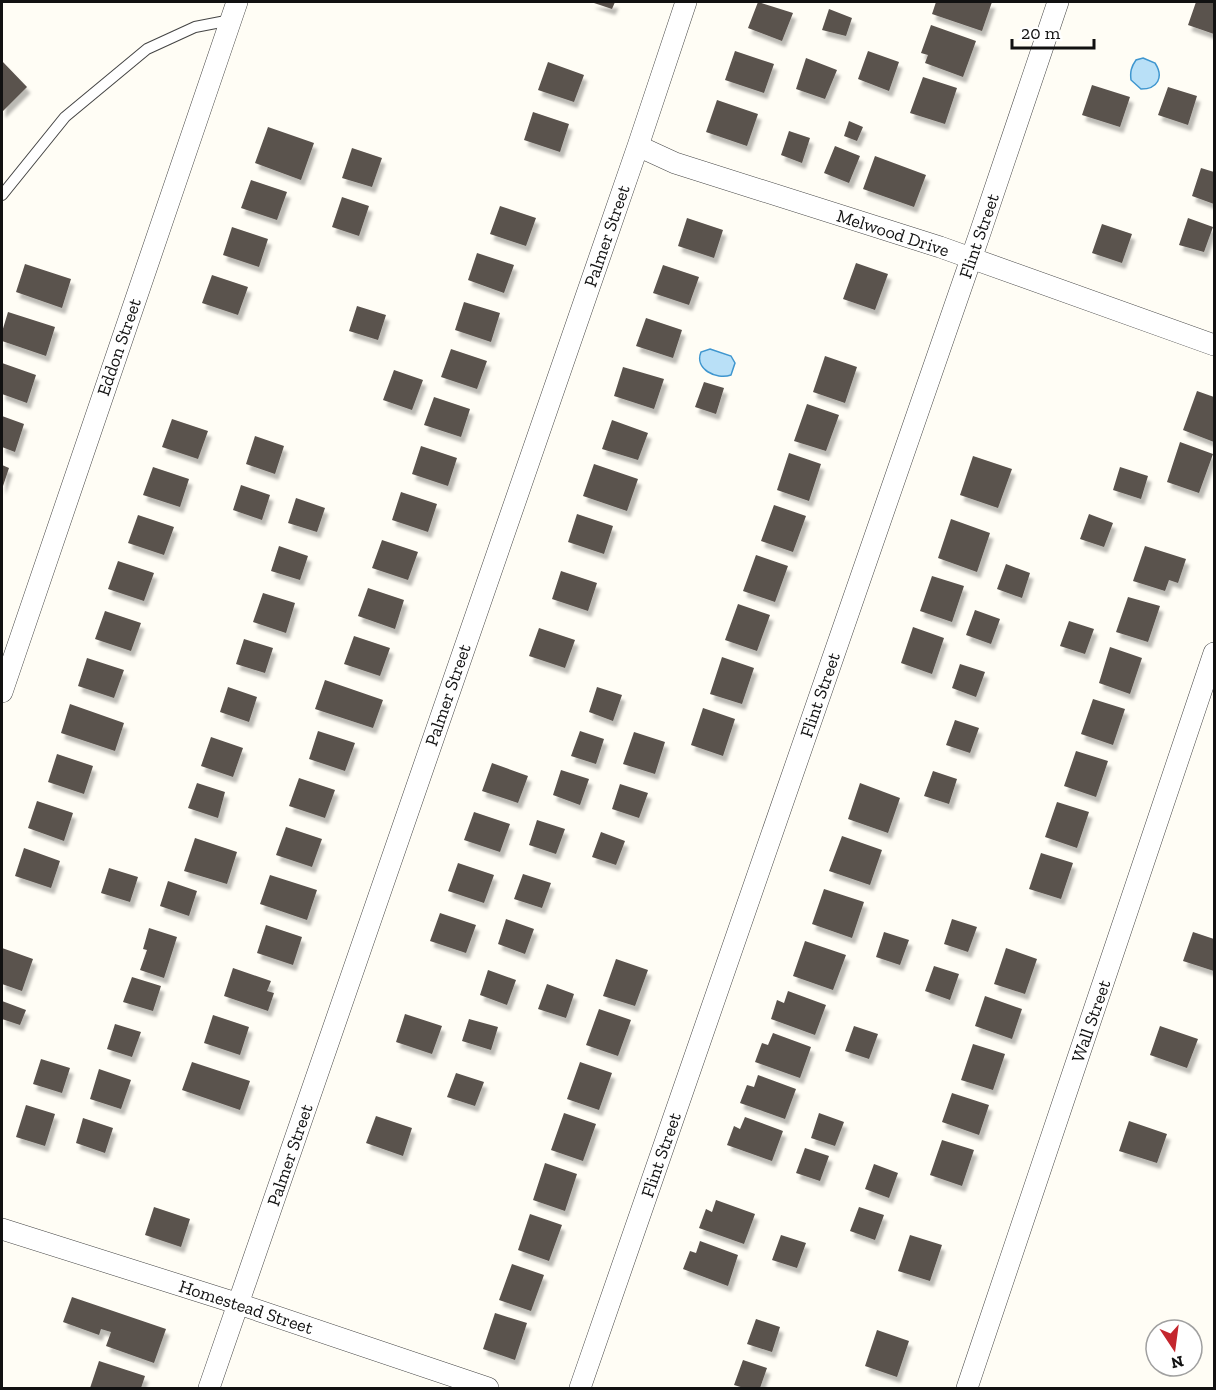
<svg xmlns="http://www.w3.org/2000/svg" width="1216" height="1390" font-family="'Zilla Slab',serif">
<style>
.water{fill:#b9e0f7;stroke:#3f96cf;stroke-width:1.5}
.building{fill:#5a524d;filter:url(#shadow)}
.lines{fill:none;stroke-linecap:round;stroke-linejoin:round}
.lane-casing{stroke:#444;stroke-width:12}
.street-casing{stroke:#444;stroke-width:22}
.lane{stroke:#fff;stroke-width:10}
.street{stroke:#fff;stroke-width:21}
.labels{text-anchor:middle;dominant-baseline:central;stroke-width:6;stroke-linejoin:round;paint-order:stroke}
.street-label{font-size:18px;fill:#111;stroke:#fff}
</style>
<defs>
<filter id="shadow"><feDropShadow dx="3.5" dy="6" stdDeviation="1.5" flood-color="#0004"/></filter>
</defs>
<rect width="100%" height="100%" fill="#fffdf5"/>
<!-- water -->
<path class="water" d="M1143 58 1155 63C1164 77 1158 89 1141 89L1131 80C1130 72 1131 67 1136 60Z
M710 349 731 356 735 363 731 375C716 380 694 369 701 352Z"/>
<!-- building -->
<path class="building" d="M591 2H615L612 9Z
M758 2 793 13 782 41 748 28Z
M936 2H992L982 31 932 14Z
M1196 2H1214V34L1188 25Z
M829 9 852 18 846 36 822 30Z
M931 25 976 41 963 77 925 63 928 55 921 53Z
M735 51 774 64 764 93 725 80Z
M868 51 899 62 889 91 858 79Z
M806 58 837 70 825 99 796 89Z
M2 61 27 87 2 112Z
M548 62 584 75 574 102 538 90Z
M923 77 957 88 945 124 910 113Z
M1092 85 1130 97 1120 127 1082 115Z
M1168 87 1197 96 1188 125 1158 115Z
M717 100 758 114 747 146 706 132Z
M533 112 569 124 560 152 524 140Z
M849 121 863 127 857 141 844 136Z
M268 127 314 143 301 180 255 163Z
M789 131 810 138 802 163 781 155Z
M835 146 860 156 849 183 824 173Z
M352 148 382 158 372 187 342 178Z
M875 156 926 175 914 207 863 189Z
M1201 168 1214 172V204L1192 196Z
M251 180 287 192 277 220 241 208Z
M342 197 369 206 359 236 332 227Z
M500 206 536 218 526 246 490 234Z
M687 218 723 230 714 258 678 246Z
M1188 218 1213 227 1204 252 1179 245Z
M1102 224 1132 234 1122 263 1092 253Z
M232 227 268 239 259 267 223 255Z
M477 253 514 265 504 293 468 280Z
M856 263 888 274 875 310 843 299Z
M25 264 71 279 62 308 16 292Z
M663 265 699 277 689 305 653 293Z
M212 275 248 287 238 315 202 303Z
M464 302 500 313 491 342 455 330Z
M357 306 386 315 378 340 349 331Z
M8 312 55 327 46 356 2 341V332Z
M646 318 682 330 673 358 636 346Z
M451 349 487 361 477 389 441 377Z
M825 356 857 367 845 403 813 392Z
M2 363 36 375 27 403 2 394Z
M623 367 664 379 654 409 614 396Z
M394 370 423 380 412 410 383 400Z
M704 382 724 388 716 414 695 407Z
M1197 391 1214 397V442L1183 430Z
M434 397 470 409 461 437 424 425Z
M807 404 839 415 826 451 794 441Z
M2 416 24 424 15 452 2 447Z
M172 419 208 431 198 459 162 447Z
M612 420 648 433 638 460 602 449Z
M255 436 284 446 275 474 246 464Z
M1180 442 1213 454 1199 493 1167 482Z
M421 446 457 458 448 486 412 474Z
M789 453 821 464 809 501 777 490Z
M973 456 1012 469 998 508 960 495Z
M594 464 638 479 627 511 583 496Z
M2 465 9 468 2 489Z
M153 467 189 479 180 507 143 495Z
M1120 467 1148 476 1141 499 1113 490Z
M241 485 270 495 262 520 233 510Z
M401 492 437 504 428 532 392 520Z
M296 498 325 508 317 532 288 523Z
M774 505 806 516 793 552 761 541Z
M577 514 613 526 604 554 568 542Z
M1089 514 1113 523 1104 547 1080 539Z
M138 515 174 527 164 555 128 543Z
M951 519 990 533 977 572 938 558Z
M382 540 418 552 408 580 372 568Z
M279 546 308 556 300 580 271 571Z
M1145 546 1186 559 1178 583 1169 580 1165 591 1133 581Z
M756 555 788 566 775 602 743 591Z
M118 561 154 573 144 601 108 589Z
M1006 564 1030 573 1022 598 997 589Z
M561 571 597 583 588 611 552 599Z
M932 576 964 586 952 622 920 611Z
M368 588 404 600 395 629 358 616Z
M263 593 295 603 286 633 253 622Z
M1128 597 1160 606 1148 642 1116 632Z
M738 604 770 615 757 651 725 640Z
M975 610 1000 619 991 644 966 635Z
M105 611 141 623 131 651 95 639Z
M1069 621 1094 629 1085 654 1060 646Z
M913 627 944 638 932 674 901 663Z
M539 628 575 640 565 668 529 656Z
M354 636 390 648 380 676 344 664Z
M244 639 273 648 265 673 236 664Z
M1110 647 1142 658 1130 694 1099 683Z
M722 657 754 668 742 704 710 694Z
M87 658 124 670 114 698 78 686Z
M960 664 985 672 976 697 952 688Z
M325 680 383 700 373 728 315 709Z
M228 687 257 697 249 722 220 712Z
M597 687 622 695 613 721 589 712Z
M1093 699 1125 709 1113 745 1081 734Z
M70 704 124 723 115 751 61 733Z
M703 708 735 719 723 756 691 745Z
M955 720 979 728 970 753 946 745Z
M318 731 355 743 345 771 309 759Z
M580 731 604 739 596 764 571 756Z
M634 732 665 742 655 774 623 764Z
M211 737 243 748 233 777 201 766Z
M1076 751 1108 761 1096 797 1064 786Z
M57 754 93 766 84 794 48 782Z
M492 763 528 776 518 803 482 791Z
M561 770 589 779 580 805 553 795Z
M933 771 957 779 949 804 924 796Z
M299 778 335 790 325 818 289 806Z
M197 783 225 792 218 818 188 808Z
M860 783 900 798 888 833 848 819Z
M620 784 648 793 639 818 612 809Z
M37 801 73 813 64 841 28 828Z
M1057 802 1089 812 1077 848 1045 837Z
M474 812 510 824 500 852 464 840Z
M537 820 565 829 556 854 529 845Z
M286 827 322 839 312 867 276 855Z
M601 832 625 841 616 865 592 857Z
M842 836 882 850 870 885 829 871Z
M195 838 237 852 227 884 184 871Z
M24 848 60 861 51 888 15 876Z
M1041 853 1073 863 1061 899 1029 889Z
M458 863 494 875 484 903 448 891Z
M109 868 138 877 130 902 101 893Z
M523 874 551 883 542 908 514 899Z
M270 875 317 890 307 920 260 904Z
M168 881 197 891 189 916 160 906Z
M824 889 864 902 852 938 812 924Z
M440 913 476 925 466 953 430 941Z
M506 919 534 929 525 954 498 944Z
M952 919 977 927 968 952 944 944Z
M266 925 302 937 293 965 257 953Z
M149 928 177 937 164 978 140 970 147 950 143 949Z
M884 932 909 940 900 965 876 957Z
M1193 932 1214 939V971L1183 961Z
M805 941 846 955 833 990 793 976Z
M2 948 33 959 22 991 2 984Z
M1006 948 1037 959 1025 994 994 984Z
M616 959 648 970 635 1006 603 996Z
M934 966 959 974 950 1000 925 991Z
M233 968 271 981 267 991 274 993 268 1011 224 996Z
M488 970 516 980 507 1005 480 995Z
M132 977 161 986 153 1011 123 1002Z
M547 984 574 994 566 1018 538 1009Z
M788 991 826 1005 815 1035 771 1019 777 1000 784 1003Z
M985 996 1022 1009 1012 1039 975 1026Z
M2 1001 26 1010 20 1025 2 1019Z
M599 1009 631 1020 618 1056 586 1045Z
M405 1014 442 1026 432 1054 396 1042Z
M213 1015 249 1027 240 1055 204 1043Z
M469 1019 498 1027 491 1050 462 1041Z
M115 1024 141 1032 132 1057 107 1049Z
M854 1026 878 1034 869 1059 845 1051Z
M1160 1026 1198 1039 1187 1068 1150 1055Z
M773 1033 811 1047 800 1078 755 1062 762 1043 768 1045Z
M973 1044 1005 1054 993 1090 961 1080Z
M41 1059 70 1068 62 1093 33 1084Z
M192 1062 250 1081 240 1110 182 1090Z
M580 1062 612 1073 599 1110 567 1099Z
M99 1069 131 1080 121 1109 90 1099Z
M456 1073 484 1082 475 1106 447 1097Z
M758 1075 796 1089 785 1119 740 1103 747 1085 754 1087Z
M952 1093 989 1105 979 1135 942 1122Z
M26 1105 55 1114 45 1146 16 1137Z
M564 1113 596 1124 583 1161 551 1150Z
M819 1113 844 1122 835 1146 811 1138Z
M376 1116 412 1128 403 1156 366 1143Z
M745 1117 783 1131 772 1161 727 1145 734 1126 740 1129Z
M83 1118 113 1128 105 1153 76 1143Z
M1129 1121 1167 1134 1157 1163 1119 1151Z
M942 1140 974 1150 962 1186 930 1175Z
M805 1148 829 1156 820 1181 796 1173Z
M545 1163 577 1174 565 1211 533 1200Z
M874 1164 898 1173 889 1198 865 1189Z
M716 1200 755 1214 744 1244 699 1228 706 1209 712 1212Z
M154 1207 190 1219 181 1247 145 1235Z
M859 1207 884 1215 875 1240 850 1231Z
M530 1214 562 1225 549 1261 518 1250Z
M781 1235 806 1243 797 1268 772 1260Z
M910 1235 942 1245 930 1281 898 1271Z
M700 1241 738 1255 728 1286 683 1269 690 1251 696 1253Z
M512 1264 544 1275 531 1311 499 1300Z
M72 1297 166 1329 154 1363 106 1346 111 1332 101 1329 99 1335 63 1322Z
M495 1313 527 1323 515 1360 483 1349Z
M756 1319 780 1327 772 1352 747 1344Z
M877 1330 909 1341 897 1377 865 1366Z
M743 1360 767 1368 760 1388H744L734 1385Z
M99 1361 145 1376 141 1388H90Z"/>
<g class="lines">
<!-- lane casing -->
<g class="lane-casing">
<path id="lane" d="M2 195 65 117 147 49 195 27 231 20"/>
</g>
<!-- street casing -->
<g class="street-casing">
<path id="street" d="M638 146 675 163 940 247 1214 345
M2 692 237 2
M2 1229 239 1304 488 1388
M209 1388 638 146 686 2
M580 1388 980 233 1058 2
M967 1388 1214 653"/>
</g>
<!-- lane -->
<use href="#lane" class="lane"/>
<!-- street -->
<use href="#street" class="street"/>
</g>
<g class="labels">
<!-- street labels -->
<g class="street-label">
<text transform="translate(893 233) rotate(18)">Melwood Drive</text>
<text transform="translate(607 236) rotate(-71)">Palmer Street</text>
<text transform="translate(979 236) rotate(-71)">Flint Street</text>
<text transform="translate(119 347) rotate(-71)">Eddon Street</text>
<text transform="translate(448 695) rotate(-71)">Palmer Street</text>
<text transform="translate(820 695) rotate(-71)">Flint Street</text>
<text transform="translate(1091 1021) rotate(-71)">Wall Street</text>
<text transform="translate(290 1155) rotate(-71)">Palmer Street</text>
<text transform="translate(661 1155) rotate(-71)">Flint Street</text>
<text transform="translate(246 1307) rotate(18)">Homestead Street</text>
</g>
</g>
<!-- border -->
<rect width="1216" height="1390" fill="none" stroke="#111111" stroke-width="6"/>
<!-- north arrow -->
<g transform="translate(1174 1348) rotate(167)"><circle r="28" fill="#ffffff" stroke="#a0a0a0" stroke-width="1.5"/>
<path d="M0-4.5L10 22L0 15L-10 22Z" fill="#c4262e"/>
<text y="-9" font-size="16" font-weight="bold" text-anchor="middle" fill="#111111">N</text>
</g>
<!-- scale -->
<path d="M1012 39v9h82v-9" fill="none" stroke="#111111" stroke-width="3"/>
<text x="1021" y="39" font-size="18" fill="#111111" stroke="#ffffff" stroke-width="4.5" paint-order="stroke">20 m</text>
</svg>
